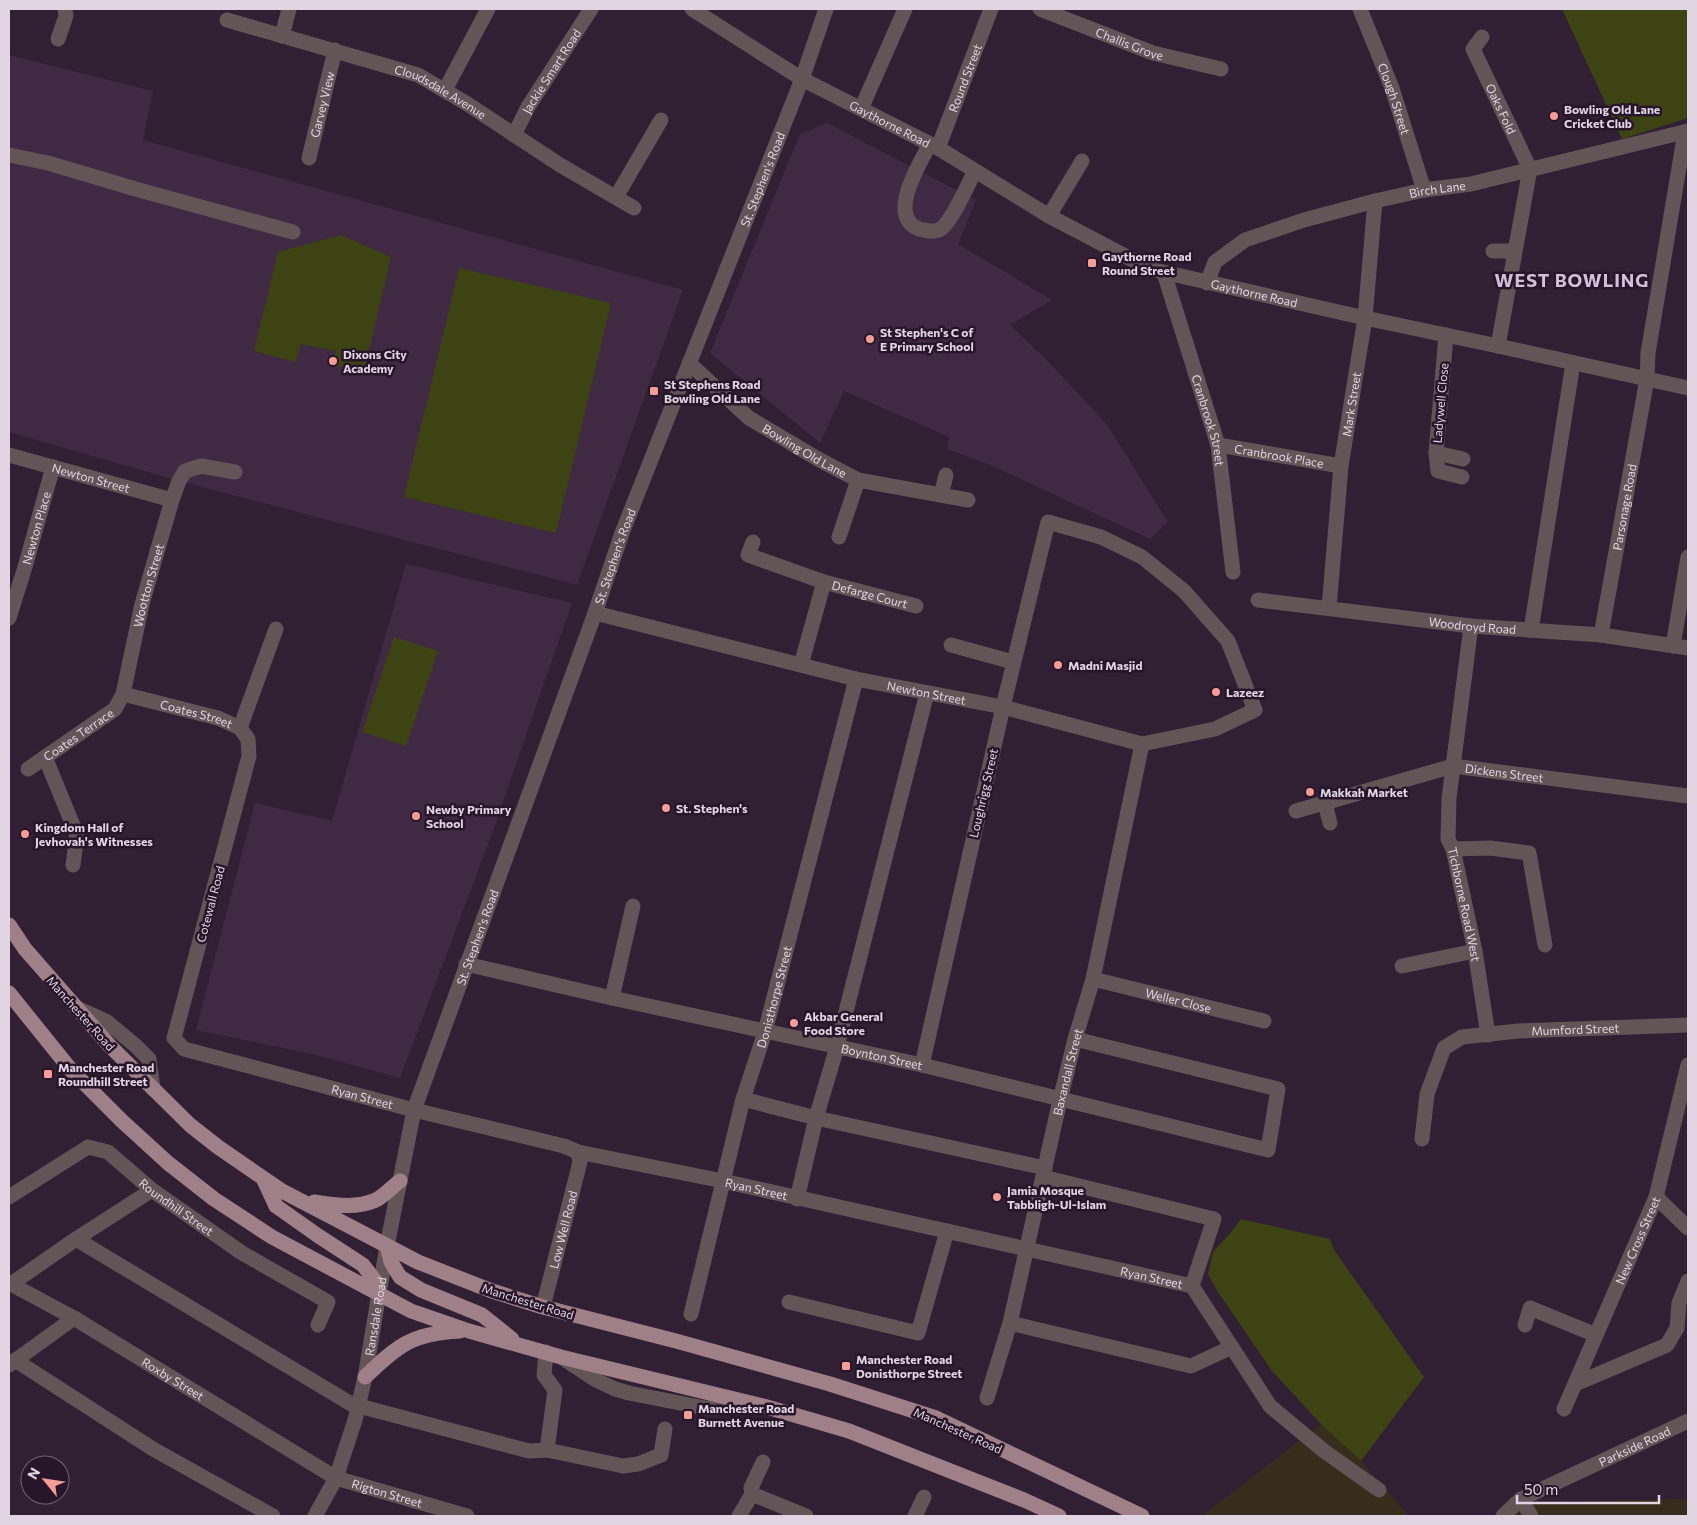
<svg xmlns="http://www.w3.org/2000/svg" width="1697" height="1525" font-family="Commissioner,sans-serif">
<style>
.commercial{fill:#362d1c}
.built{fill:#3f2943}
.green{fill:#3e4313}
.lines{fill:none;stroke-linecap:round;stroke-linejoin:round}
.minor{stroke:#635458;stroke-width:15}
.major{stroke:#9f8088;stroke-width:15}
.poi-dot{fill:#f59c96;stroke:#27152a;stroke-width:2}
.labels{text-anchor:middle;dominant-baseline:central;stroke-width:5;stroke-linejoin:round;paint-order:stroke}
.street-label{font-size:12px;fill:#e1d5e3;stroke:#27152a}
.poi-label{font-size:12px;font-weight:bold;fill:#e1d5e3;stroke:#27152a;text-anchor:start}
.district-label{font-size:18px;font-weight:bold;letter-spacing:1px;fill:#d5bdd9;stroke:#27152a}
</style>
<rect width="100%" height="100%" fill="#311f34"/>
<!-- commercial -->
<path class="commercial" d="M1321 1424 1361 1461 1409 1516 1203 1515Z
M1688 1499V1516H1496L1510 1503Z"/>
<!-- built -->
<path class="built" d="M9 55 153 91 143 140 683 290 577 585 179 481 9 432Z
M827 123 976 200 958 244 1052 300 1010 325 1042 355 1106 423 1168 522 1150 539 988 464 947 449 949 437 844 391 820 443 710 353 800 134Z
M406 564 572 603 490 839 400 1078 316 1055 196 1030 255 803 332 821Z"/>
<!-- green -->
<path class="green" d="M1562 9H1688V118L1622 139Z
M341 235 391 257 364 371 333 365 336 351 301 344 295 362 254 351 278 252Z
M459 268 611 303 556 533 404 497Z
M394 637 438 651 406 746 362 732Z
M1241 1219 1330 1239 1334 1250 1424 1377 1361 1461 1321 1424 1272 1371 1218 1292 1208 1274 1213 1252 1233 1230Z"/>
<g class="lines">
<!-- minor -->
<g class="minor">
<path id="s1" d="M692 9 802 79 938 148 1049 216 1150 269 1365 318 1498 346 1688 388"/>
<path id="s2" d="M1040 9 1153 53 1221 69"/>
<path id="s3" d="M1360 9 1392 88 1424 190"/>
<path id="s4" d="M227 20 418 75 466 103 560 165 634 208"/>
<path d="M282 36 289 9"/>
<path id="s5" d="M1482 37 1473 49 1530 169 1498 346"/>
<path d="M58 39 66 16 65 9"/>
<path d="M445 90 488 9"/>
<path d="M861 109 905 9"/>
<path id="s6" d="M514 135 528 107 591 9"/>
<path d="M930 144C920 163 886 217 919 229 927 231 936 233 942 228 953 219 968 184 975 171"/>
<path id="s7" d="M938 148 991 9"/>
<path d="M9 155 48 163 139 190 293 232"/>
<path id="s8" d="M309 158 335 50"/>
<path d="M616 197 661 120"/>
<path d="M1049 216 1082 161"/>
<path d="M1493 251H1514"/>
<path id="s9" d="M1164 273 1218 445 1233 572"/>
<path id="s10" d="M1207 283 1215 262 1245 240 1304 220 1375 201 1424 190 1471 184 1688 131"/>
<path d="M1446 335 1436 453 1438 471 1462 477"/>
<path id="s11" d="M689 363 749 418 818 459 858 480 968 500"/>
<path id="s12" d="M1218 445 1341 466"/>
<path d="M1436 453 1463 459"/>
<path id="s13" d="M9 455 172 500"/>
<path d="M941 495 946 475"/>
<path d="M839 537 858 480"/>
<path id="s14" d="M753 542 748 555 824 582 916 606"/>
<path id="s15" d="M1258 600 1471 626 1601 635 1688 648"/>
<path id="s16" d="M1329 608 1341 466 1365 318 1375 201"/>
<path id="s17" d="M595 613 856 679 1003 707 1142 744 1215 729 1255 710 1228 641 1184 591 1142 557 1101 537 1048 522 1003 707 922 1065"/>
<path id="s18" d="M9 618 25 567 53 467"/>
<path id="s19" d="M1471 626 1449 798 1448 839 1453 849 1475 951 1488 1035"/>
<path d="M1531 630 1573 363"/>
<path id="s20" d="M1601 635 1647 379 1648 353 1685 132"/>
<path d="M951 645 1013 662"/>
<path d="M1673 646 1688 557"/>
<path d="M801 665 824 582"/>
<path id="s21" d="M123 694 218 718 240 728 248 739 249 756 174 1038 184 1049 414 1110 564 1146 578 1152 723 1181 1192 1286 1270 1406 1324 1451 1379 1490"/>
<path d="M240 728 276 629"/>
<path d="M45 757 77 835 73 865"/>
<path id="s22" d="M28 769 115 709 123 694 142 604 172 500 179 481 185 471 201 466 235 472"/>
<path d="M1325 803 1330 823"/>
<path id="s23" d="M1296 811 1453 766 1688 796"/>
<path d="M1453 849 1490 848 1529 853 1545 945"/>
<path id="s24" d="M466 964 612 998 922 1065 1268 1150 1278 1089 1075 1039"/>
<path d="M1402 966 1475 951"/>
<path id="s25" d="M1093 979 1264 1021"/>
<path d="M612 998 633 906"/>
<path d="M75 1007 106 1021 136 1046 149 1059 153 1089"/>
<path d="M743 1099 816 1118 1045 1168"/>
<path id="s26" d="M1422 1139 1427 1094 1444 1048 1462 1037 1518 1031 1688 1025"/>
<path d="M1043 1177 1214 1219 1192 1286"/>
<path id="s27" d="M9 1197 88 1147 108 1152 152 1190 242 1253 328 1302 318 1325"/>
<path d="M1656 1197 1688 1228"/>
<path d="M797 1199 816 1118 837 1047 927 693"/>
<path d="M76 1239 358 1408"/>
<path id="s28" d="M9 1283 74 1318 336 1478 467 1516"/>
<path d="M11 1284 76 1239 152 1190"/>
<path d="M789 1302 918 1333 947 1231"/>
<path id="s29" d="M543 1307 580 1162 578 1152"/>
<path id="s30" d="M691 1314 743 1099 765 1032 856 679"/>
<path d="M1010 1323 1191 1366 1232 1347"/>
<path d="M1525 1325 1530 1308 1596 1335"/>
<path d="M546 1352 544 1375 555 1390 547 1450 623 1466 638 1464 661 1455 665 1429"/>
<path d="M564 1359 596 1380 615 1389 629 1393 705 1408 758 1407"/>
<path d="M15 1360 153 1449 273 1516"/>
<path d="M9 1365 74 1318"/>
<path d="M1575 1384 1667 1345 1677 1328 1679 1303 1688 1281"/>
<path id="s31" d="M987 1398 1010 1323 1060 1100 1075 1039 1093 979 1142 744"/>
<path d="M359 1406 529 1451 547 1450"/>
<path id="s32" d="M1564 1409 1656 1197 1688 1065"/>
<path d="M752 1494 806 1516"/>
<path d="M1521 1499 1531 1516"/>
<path id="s33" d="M315 1516 336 1478 355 1420 365 1377 387 1246 414 1110 595 613 622 533 802 79 826 9"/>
<path d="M739 1516 752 1494 751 1488 763 1462"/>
<path d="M915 1516 924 1497"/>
<path id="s34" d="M1503 1516 1521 1499 1688 1421"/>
</g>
<!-- major -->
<path class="major" d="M9 925 25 949 110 1046 190 1125 218 1147 282 1191 353 1228 418 1262 492 1291 543 1307 676 1341 830 1384 936 1418 1142 1516
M9 993 71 1070 122 1121 168 1163 214 1199 272 1237 411 1311 469 1331 561 1357 767 1407 849 1431 1024 1500 1059 1516
M263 1178 276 1206 317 1235 363 1265 376 1282 380 1295
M314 1202C335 1205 355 1209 376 1200 384 1196 393 1186 400 1181
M387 1246 391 1262 400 1277 421 1290 482 1315 512 1339
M365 1377C398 1345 413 1333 460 1331"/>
</g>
<!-- markers -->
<g class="poi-dot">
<circle cx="1554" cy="116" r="5"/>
<rect x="1087" y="258" width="10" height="10" rx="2.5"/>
<circle cx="870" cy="339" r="5"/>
<circle cx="333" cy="361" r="5"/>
<rect x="649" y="386" width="10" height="10" rx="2.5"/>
<circle cx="1058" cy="665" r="5"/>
<circle cx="1216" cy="692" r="5"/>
<circle cx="1310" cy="792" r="5"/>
<circle cx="666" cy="808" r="5"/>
<circle cx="416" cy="816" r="5"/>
<circle cx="25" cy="834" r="5"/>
<circle cx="794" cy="1023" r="5"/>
<rect x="43" y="1069" width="10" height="10" rx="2.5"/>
<circle cx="997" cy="1197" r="5"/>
<rect x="841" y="1361" width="10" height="10" rx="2.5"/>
<rect x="683" y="1410" width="10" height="10" rx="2.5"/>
</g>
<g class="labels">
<!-- street labels -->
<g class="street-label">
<text stroke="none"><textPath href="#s2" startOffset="96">Challis Grove</textPath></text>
<text stroke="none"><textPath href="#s6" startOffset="74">Jackie Smart Road</textPath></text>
<text stroke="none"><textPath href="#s7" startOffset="75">Round Street</textPath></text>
<text stroke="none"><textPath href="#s4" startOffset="226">Cloudsdale Avenue</textPath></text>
<text stroke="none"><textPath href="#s3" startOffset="96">Clough Street</textPath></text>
<text stroke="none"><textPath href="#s8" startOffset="55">Garvey View</textPath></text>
<text stroke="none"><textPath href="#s5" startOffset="81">Oaks Fold</textPath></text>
<text stroke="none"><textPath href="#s1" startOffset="229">Gaythorne Road</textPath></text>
<text stroke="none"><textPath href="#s33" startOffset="1414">St. Stephen's Road</textPath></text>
<text stroke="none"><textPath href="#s10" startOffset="259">Birch Lane</textPath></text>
<text stroke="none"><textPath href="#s1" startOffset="634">Gaythorne Road</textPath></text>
<text transform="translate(1440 403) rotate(-85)">Ladywell Close</text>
<text stroke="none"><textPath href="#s16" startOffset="205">Mark Street</textPath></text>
<text stroke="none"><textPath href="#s9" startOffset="154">Cranbrook Street</textPath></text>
<text stroke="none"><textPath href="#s11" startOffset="146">Bowling Old Lane</textPath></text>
<text stroke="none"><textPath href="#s12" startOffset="62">Cranbrook Place</textPath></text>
<text stroke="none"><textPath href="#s13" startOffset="85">Newton Street</textPath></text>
<text stroke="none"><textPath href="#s20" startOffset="130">Parsonage Road</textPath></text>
<text stroke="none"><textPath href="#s18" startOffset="94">Newton Place</textPath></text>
<text stroke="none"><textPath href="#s33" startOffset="1009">St. Stephen's Road</textPath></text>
<text stroke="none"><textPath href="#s22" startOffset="234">Wootton Street</textPath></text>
<text stroke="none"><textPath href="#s14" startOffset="142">Defarge Court</textPath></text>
<text stroke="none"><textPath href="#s15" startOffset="216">Woodroyd Road</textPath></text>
<text stroke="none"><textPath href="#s17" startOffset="341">Newton Street</textPath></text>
<text stroke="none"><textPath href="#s21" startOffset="76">Coates Street</textPath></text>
<text stroke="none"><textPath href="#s22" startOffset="61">Coates Terrace</textPath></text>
<text stroke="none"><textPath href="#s23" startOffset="215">Dickens Street</textPath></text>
<text transform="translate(983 793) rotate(-77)">Loughrigg Street</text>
<text transform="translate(210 904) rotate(-75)">Cotewall Road</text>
<text stroke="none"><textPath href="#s19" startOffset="282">Tichborne Road West</textPath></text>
<text stroke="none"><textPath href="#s33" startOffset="604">St. Stephen's Road</textPath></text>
<text stroke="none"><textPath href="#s30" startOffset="328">Donisthorpe Street</textPath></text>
<text stroke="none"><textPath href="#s25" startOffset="88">Weller Close</textPath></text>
<text transform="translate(81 1013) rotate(48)">Manchester Road</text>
<text stroke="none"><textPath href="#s26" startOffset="229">Mumford Street</textPath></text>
<text stroke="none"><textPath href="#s24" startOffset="426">Boynton Street</textPath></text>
<text stroke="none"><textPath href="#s31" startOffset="336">Baxandall Street</textPath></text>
<text stroke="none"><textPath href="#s21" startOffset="644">Ryan Street</textPath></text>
<text stroke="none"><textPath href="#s21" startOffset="1049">Ryan Street</textPath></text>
<text stroke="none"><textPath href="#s27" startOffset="202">Roundhill Street</textPath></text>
<text stroke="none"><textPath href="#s29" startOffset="80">Low Well Road</textPath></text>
<text stroke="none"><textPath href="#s32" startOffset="184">New Cross Street</textPath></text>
<text stroke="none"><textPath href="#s21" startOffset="1454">Ryan Street</textPath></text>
<text transform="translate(528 1301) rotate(17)">Manchester Road</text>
<text stroke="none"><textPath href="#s33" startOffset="210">Ransdale Road</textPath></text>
<text stroke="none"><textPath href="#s28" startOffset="190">Roxby Street</textPath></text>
<text transform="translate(958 1430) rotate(24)">Manchester Road</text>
<text stroke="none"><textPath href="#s34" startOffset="150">Parkside Road</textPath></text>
<text stroke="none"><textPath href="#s28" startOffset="434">Rigton Street</textPath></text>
</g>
<!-- poi labels -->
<g class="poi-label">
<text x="1564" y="109">Bowling Old Lane<tspan x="1564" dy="14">Cricket Club</tspan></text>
<text x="1102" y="256">Gaythorne Road<tspan x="1102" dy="14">Round Street</tspan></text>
<text x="880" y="332">St Stephen's C of<tspan x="880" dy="14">E Primary School</tspan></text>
<text x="343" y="354">Dixons City<tspan x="343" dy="14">Academy</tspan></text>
<text x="664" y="384">St Stephens Road<tspan x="664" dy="14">Bowling Old Lane</tspan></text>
<text x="1068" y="665">Madni Masjid</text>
<text x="1226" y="692">Lazeez</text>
<text x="1320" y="792">Makkah Market</text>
<text x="676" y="808">St. Stephen's</text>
<text x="426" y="809">Newby Primary<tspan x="426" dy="14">School</tspan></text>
<text x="35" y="827">Kingdom Hall of<tspan x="35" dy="14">Jevhovah's Witnesses</tspan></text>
<text x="804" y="1016">Akbar General<tspan x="804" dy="14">Food Store</tspan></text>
<text x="58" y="1067">Manchester Road<tspan x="58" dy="14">Roundhill Street</tspan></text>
<text x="1007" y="1190">Jamia Mosque<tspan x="1007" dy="14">Tabbligh-Ul-Islam</tspan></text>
<text x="856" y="1359">Manchester Road<tspan x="856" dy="14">Donisthorpe Street</tspan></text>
<text x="698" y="1408">Manchester Road<tspan x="698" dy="14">Burnett Avenue</tspan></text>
</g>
<!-- district labels -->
<g class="district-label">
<text x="1572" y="280">WEST BOWLING</text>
</g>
</g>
<!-- border -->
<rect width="1697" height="1525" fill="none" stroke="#e1d5e3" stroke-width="20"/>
<!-- north arrow -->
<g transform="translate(45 1480) rotate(300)"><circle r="24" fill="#27152a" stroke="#716274"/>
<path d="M0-4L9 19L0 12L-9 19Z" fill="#f59c96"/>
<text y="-8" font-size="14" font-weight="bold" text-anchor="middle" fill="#e1d5e3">N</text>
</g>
<!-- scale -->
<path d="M1517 1495v8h142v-8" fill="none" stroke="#e1d5e3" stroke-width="2.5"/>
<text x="1524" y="1495" font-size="15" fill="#e1d5e3" stroke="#27152a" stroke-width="4" paint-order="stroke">50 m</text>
</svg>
